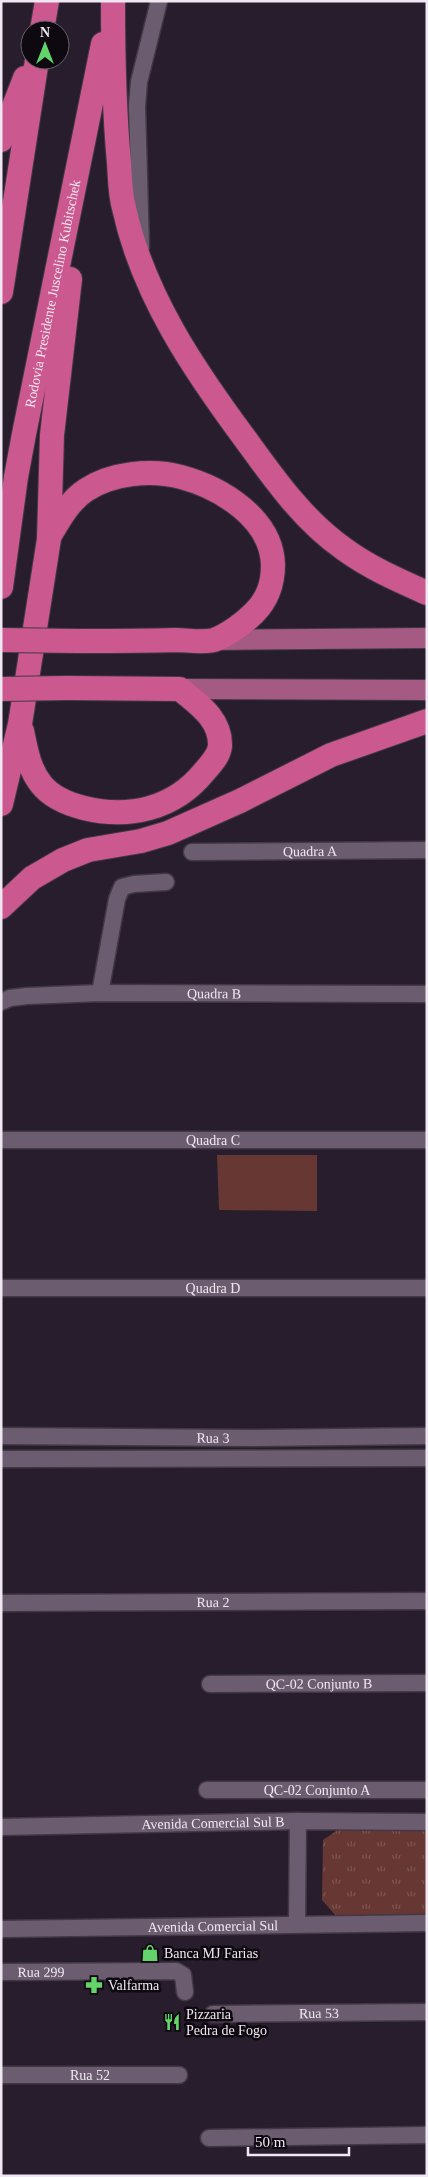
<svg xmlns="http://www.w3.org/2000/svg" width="428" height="2177" font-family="Georgia,serif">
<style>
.grass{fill:url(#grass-tufts)}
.garden{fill:#673833}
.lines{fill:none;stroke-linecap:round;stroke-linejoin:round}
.minor-casing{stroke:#423845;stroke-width:19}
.major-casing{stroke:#423845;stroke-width:22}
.highway-casing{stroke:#423845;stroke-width:26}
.minor{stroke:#6b5d6f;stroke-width:16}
.major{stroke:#a55a83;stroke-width:20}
.highway{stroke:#cc5890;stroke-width:24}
.highway-bridge-casing{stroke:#423845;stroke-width:26;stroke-linecap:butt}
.highway-bridge{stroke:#cc5890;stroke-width:24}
.labels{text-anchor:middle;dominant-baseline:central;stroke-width:5;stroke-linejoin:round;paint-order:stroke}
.street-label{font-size:14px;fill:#efe7f1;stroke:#0e0910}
.poi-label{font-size:14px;fill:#efe7f1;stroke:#0e0910;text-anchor:start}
</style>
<defs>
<pattern id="grass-tufts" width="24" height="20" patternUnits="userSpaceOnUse" patternTransform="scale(1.25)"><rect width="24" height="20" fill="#673833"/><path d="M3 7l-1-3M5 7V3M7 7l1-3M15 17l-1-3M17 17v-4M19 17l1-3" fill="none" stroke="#7d5551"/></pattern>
</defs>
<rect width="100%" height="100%" fill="#281d2c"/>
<!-- grass -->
<path class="grass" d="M339 1829H427V1915L336 1916 322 1900 323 1840Z"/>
<!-- garden -->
<path class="garden" d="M217 1155H317V1211L219 1210Z"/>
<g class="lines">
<!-- minor casing -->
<g class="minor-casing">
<g id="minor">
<path d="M141 247 137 106 139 82 159 1"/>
<path id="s1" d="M192 852 427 850"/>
<path d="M100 993 117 899 122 887 134 884 166 882"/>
<path id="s2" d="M1 1002 10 998 27 996 100 993 427 994"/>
<path id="s3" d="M1 1140H427"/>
<path id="s4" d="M1 1288H427"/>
<path id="s5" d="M1 1436 250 1438 427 1436"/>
<path d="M1 1459 427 1458"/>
<path id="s6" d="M1 1603 427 1601"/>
<path id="s7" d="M210 1684 427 1683"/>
<path id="s8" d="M207 1790H427"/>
<path id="s9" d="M1 1827 298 1821 427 1822"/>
<path d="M297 1924 298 1821"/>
<path id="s10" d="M1 1929 427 1923"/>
<path id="s11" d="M1 1972 176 1971 183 1975 185 1992"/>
<path id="s12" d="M213 2014 427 2012"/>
<path id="s13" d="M1 2075H179"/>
<path d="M209 2138 427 2135"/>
</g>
</g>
<!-- major casing -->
<g class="major-casing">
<path id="major" d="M214 640 427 638
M180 689 427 690"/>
</g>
<!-- highway casing -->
<g class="highway-casing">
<g id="highway">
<path d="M113 1C113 55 114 109 119 163 120 178 120 194 124 208 143 295 194 370 246 440 275 480 303 520 344 549 370 568 398 580 427 593"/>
<path d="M42 30 47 1"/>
<path d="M1 140 25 78"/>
<path d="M1 292 37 60"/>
<path d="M49 537C59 520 69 501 86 490 112 473 151 469 181 477 222 488 272 519 273 565 273 584 268 599 254 613 244 623 228 635 214 640 203 643 187 640 176 640 143 641 110 641 78 641"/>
<path id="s14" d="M1 587 16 477 24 434 103 44"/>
<path d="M22 731C26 750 29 769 41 784 52 798 68 804 84 808 129 819 174 809 204 772 211 764 219 756 220 746 221 719 198 704 180 689L68 688"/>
<path d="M1 804 20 724 49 539 52 435 70 279"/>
<path d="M1 907 32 878 63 860 88 850 141 841 168 833 240 801 331 755 427 721"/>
</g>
</g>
<!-- minor -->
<use href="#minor" class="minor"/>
<!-- major -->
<use href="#major" class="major"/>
<!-- highway -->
<use href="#highway" class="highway"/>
<!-- highway-bridge casing -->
<g class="highway-bridge-casing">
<path id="highway-bridge" d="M1 640 78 641
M1 689 68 688"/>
</g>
<!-- highway-bridge -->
<use href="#highway-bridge" class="highway-bridge"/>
</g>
<!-- icons -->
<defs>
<g id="shop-bare" transform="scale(1.35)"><path d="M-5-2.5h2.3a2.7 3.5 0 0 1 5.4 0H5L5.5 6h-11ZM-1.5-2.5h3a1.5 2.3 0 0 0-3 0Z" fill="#63d469" stroke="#0e0910" stroke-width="2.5" paint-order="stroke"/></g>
<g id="pharmacy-bare" transform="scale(1.35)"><path d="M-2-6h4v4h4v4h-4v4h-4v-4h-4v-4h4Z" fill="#63d469" stroke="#0e0910" stroke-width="2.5" paint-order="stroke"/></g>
<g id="restaurant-bare" transform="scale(1.35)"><path d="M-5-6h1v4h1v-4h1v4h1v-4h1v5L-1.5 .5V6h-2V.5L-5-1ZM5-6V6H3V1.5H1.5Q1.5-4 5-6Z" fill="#63d469" stroke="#0e0910" stroke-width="2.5" paint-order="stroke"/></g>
</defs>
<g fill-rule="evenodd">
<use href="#shop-bare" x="150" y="1953"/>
<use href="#pharmacy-bare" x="94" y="1985"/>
<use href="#restaurant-bare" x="172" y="2022"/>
</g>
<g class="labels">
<!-- street labels -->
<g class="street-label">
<text stroke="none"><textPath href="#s14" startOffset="298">Rodovia Presidente Juscelino Kubitschek</textPath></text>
<text stroke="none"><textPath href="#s1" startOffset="118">Quadra A</textPath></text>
<text stroke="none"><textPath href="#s2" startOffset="214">Quadra B</textPath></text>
<text stroke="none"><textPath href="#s3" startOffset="212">Quadra C</textPath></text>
<text stroke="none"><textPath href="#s4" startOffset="212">Quadra D</textPath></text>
<text stroke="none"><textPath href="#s5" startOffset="212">Rua 3</textPath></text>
<text stroke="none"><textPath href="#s6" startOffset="212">Rua 2</textPath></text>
<text stroke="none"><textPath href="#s7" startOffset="109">QC-02 Conjunto B</textPath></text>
<text stroke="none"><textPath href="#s8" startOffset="110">QC-02 Conjunto A</textPath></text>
<text stroke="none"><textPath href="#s9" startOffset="212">Avenida Comercial Sul B</textPath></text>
<text stroke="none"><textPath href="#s10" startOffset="212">Avenida Comercial Sul</textPath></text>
<text stroke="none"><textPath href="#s11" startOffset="40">Rua 299</textPath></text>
<text stroke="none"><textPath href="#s12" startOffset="106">Rua 53</textPath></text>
<text stroke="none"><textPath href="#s13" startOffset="89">Rua 52</textPath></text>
</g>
<!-- poi labels -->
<g class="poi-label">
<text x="164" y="1953">Banca MJ Farias</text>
<text x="108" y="1985">Valfarma</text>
<text x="186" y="2014">Pizzaria<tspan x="186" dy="16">Pedra de Fogo</tspan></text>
</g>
</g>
<!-- border -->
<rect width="428" height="2177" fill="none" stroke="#efe7f1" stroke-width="5"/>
<!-- north arrow -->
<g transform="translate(45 45)"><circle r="24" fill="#0e0910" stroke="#68626a"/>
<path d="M0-4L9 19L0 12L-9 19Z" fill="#63d469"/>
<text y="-8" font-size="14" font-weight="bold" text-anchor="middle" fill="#efe7f1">N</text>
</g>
<!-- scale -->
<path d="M248 2147v8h101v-8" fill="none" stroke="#efe7f1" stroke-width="2.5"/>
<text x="255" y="2147" font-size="15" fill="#efe7f1" stroke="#0e0910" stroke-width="4" paint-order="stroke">50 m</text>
</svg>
